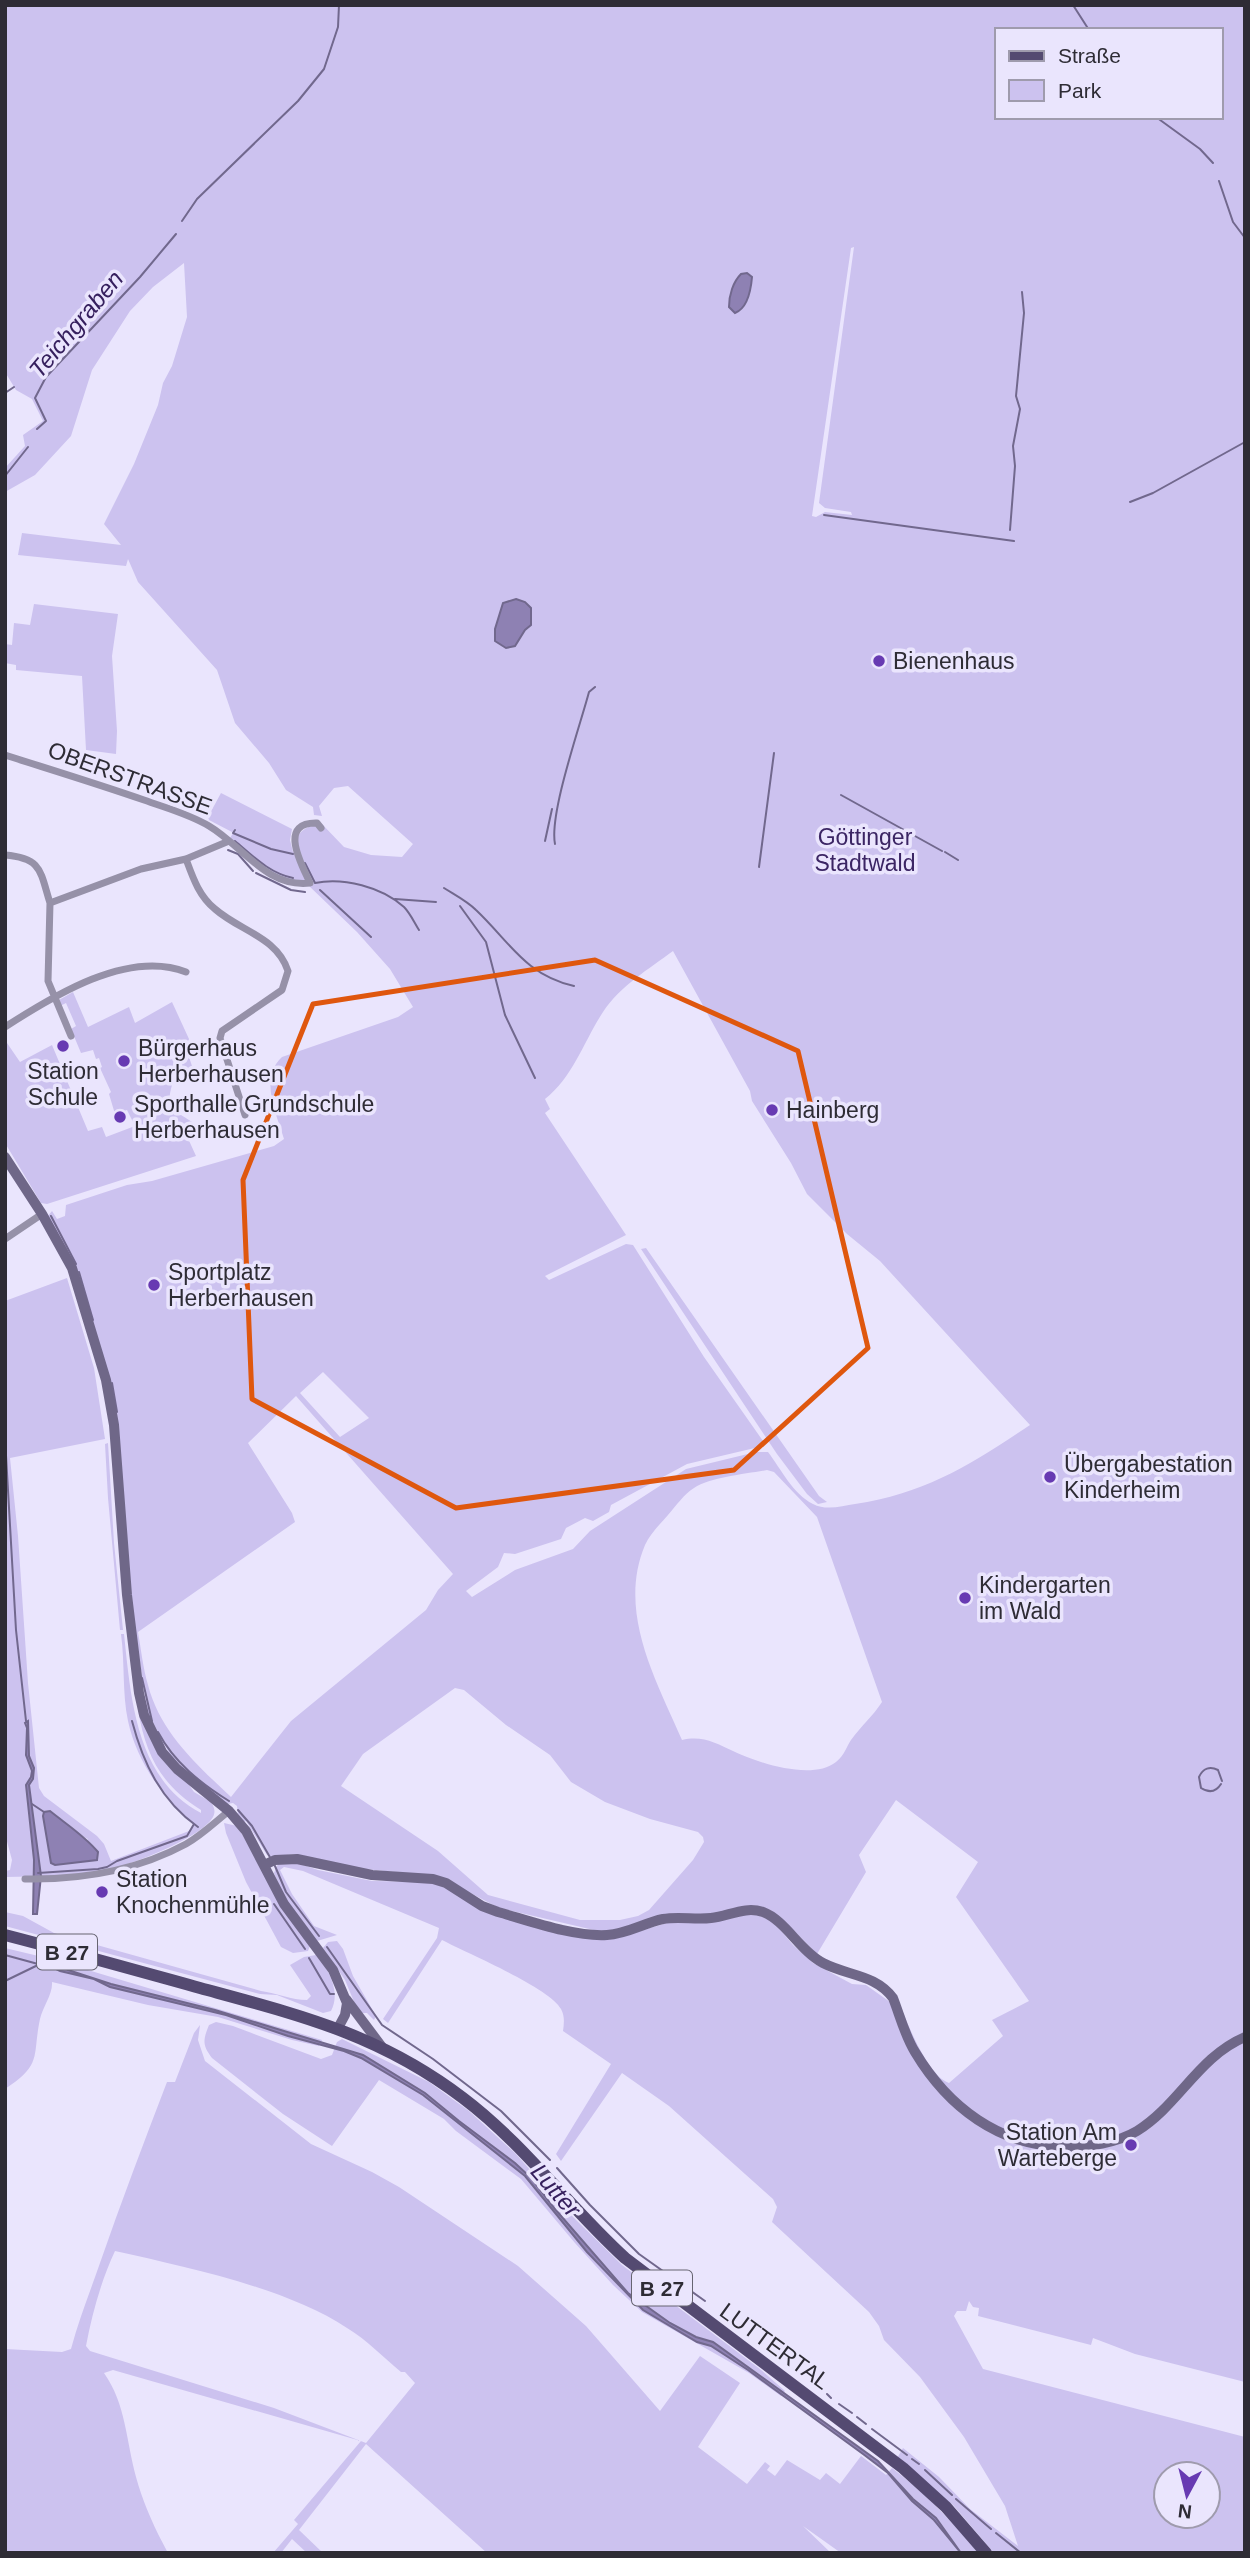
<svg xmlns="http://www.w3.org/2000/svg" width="1250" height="2558" font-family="Arial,sans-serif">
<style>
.green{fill:#ccc2ef;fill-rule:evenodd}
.water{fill:#8e81b3;stroke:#71688d;stroke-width:2}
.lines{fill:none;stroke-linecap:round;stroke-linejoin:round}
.stream{stroke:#71688d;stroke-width:2}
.street{stroke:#9691a8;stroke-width:7}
.secondary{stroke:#6f6788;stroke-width:10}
.primary{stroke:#544a71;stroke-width:12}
.marked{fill:none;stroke:#df570e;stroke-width:5;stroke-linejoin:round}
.poi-dot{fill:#673ab2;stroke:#eae5fd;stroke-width:2.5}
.labels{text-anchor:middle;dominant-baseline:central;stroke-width:7;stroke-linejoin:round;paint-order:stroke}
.shield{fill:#eae5fd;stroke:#666471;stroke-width:2}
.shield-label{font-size:21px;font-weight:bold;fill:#2e2c35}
.poi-label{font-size:23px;fill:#2e2c35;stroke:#eae5fd;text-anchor:start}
.street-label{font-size:23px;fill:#2e2c35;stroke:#eae5fd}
.park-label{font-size:23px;fill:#3b2564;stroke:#eae5fd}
.water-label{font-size:24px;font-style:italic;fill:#36205e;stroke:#eae5fd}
</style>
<rect width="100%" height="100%" fill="#eae5fd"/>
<!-- green -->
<path class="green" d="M5 5H1245V2382L1135 2354 1093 2338 1091 2345 978 2316 979 2308 973 2307 969 2301 966 2311H957L954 2316 983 2369 1245 2437V2553H994L953 2505 896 2460 903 2448 939 2477 970 2509 1018 2546 1005 2506 964 2437 920 2377 884 2340 879 2326 869 2312 772 2222 777 2207 773 2199 669 2106 622 2073 561 2161 556 2154 611 2064 563 2031C564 2024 565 2016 561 2009 550 1988 467 1953 442 1940L388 2023 383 2019 437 1938 439 1928 303 1871 284 1867 280 1870 292 1894 314 1926 337 1935 317 1941 285 1899 274 1873 278 1864 292 1861 318 1870 372 1881 429 1882 450 1889 484 1910 499 1916 600 1939 623 1936 667 1923 711 1922 748 1913 755 1914 773 1921 793 1945 813 1963 852 1984 866 1985 890 2002 896 1995C905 2017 926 2075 949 2083L1003 2036 992 2020 1029 2001 956 1897 978 1862 896 1800 859 1855 866 1872 817 1954 782 1919 770 1910 760 1907 747 1906 712 1914 669 1915 615 1931H598L499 1908 438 1876 364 1869 294 1854 271 1857 267 1855 246 1821 244 1822 238 1814 237 1806 233 1803 227 1804 194 1779 171 1756 152 1724 147 1709 128 1584 115 1407 79 1280 64 1244 47 1217 52 1211 57 1219 65 1216 66 1205 127 1185 152 1181 274 1146 284 1139C276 1113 259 1078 282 1057L398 1017 413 1007 390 969 357 932 307 884 278 876 264 867 230 838 235 830 232 832 209 820 208 817 221 793 292 829 290 840 293 852 297 850C295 830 305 829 320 822L344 847 371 855 402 857 413 844 348 786 334 788 319 806 322 816 314 815 313 807 286 790 269 763 235 723 217 670 138 582 128 559 126 566 18 555 22 533 121 545 104 524 134 464 158 405 163 383 172 366 187 317 184 263 153 287 130 311 92 370 71 436 35 475 5 492V468L25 446 23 435 43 421 32 399 16 390 5 372ZM996 30H1220V117H996ZM854 247 819 503 825 508 851 512 852 515 825 512 816 517 812 516 851 248ZM747 273 752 277C751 289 748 308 736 313L729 307C729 296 733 282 741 274ZM673 951 750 1091 752 1101 791 1163 807 1194 847 1234 880 1261 1030 1425C971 1464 927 1493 855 1504 842 1506 826 1511 813 1504 793 1494 781 1469 768 1452H756L686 1469 590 1531 573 1549 515 1570 472 1597 466 1591 498 1567 504 1553 515 1554 561 1539 566 1528 585 1518 593 1521 609 1512 611 1505 687 1464 759 1447 763 1441 704 1357 633 1245 626 1244 549 1280 545 1276 626 1235 545 1113 550 1109 545 1099C573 1077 584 1041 603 1012 620 986 649 969 673 951ZM323 1372 369 1418 340 1437 300 1393ZM296 1396 453 1574 438 1590 426 1610 291 1721 231 1797C197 1765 160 1732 148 1685 143 1668 141 1649 138 1632L295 1522 292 1513 248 1443ZM767 1470 774 1472 817 1517 882 1702C873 1716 861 1726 851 1740 846 1747 845 1755 836 1762 812 1781 758 1763 733 1751 716 1743 702 1735 682 1740 656 1680 617 1612 645 1545 650 1534 660 1524 668 1515 676 1506 684 1494 694 1488 711 1477 746 1474 767 1470ZM455 1688 464 1690 506 1725 550 1755 571 1782 605 1802 650 1819 698 1832 703 1837 704 1842 693 1860 649 1910 638 1916 620 1920H580L488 1895 438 1851 341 1786 363 1754ZM1166 2474H1208V2516H1166Z
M34 604 118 614 112 656 117 731 116 754 86 750 82 676 16 670V665L5 663V644L12 645 14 623 30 625Z
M73 992 88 1027 129 1007 135 1023 172 1002 189 1039 186 1048 195 1075 172 1085C165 1109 174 1110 192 1122V1129L186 1134 196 1156 47 1204 41 1203 5 1143V1040L20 1062 52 1045 88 1131 102 1127 106 1137 135 1126 127 1110 115 1114 109 1094 111 1092 100 1068 102 1067 99 1058 96 1059 93 1050 81 1053 71 1029 76 1026 66 1003 60 1006 59 1000Z
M646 1248 819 1496 827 1502 818 1504 807 1494 777 1454 641 1249Z
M67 1278 94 1368 105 1439 10 1458 18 1536 28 1683 39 1788 44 1796 97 1836 104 1844 111 1861 189 1831 194 1825C163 1798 137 1762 128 1721 122 1693 125 1663 121 1634H124C131 1699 136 1779 201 1813V1810C161 1785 146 1756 138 1710L194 1792 211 1802C214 1807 216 1811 213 1817 200 1839 132 1864 108 1870 75 1878 39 1876 5 1877V1871L10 1870 12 1860 5 1834V1301ZM43 1816 88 1839 72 1862 55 1865 51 1863Z
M108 1443 114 1543 123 1630H120L108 1498 105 1444Z
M224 1823 237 1826 310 1946 308 1951 293 1953 281 1947 246 1882 226 1833Z
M5 1912 23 1916 54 1933 261 1991C276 1993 292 2000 307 2000L311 1996 290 1965 304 1957 316 1955C329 1969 341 1992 331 2011L323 2013 277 1995 260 1994 5 1926Z
M337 1941 343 1949 353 1976 376 2016 374 2020 367 2013H360L357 2009 345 1980 323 1948 328 1942Z
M5 1948 51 1959 322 2040 319 2046 292 2040 218 2017 148 2005 52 1982C53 1994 43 2006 40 2019 32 2057 43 2064 5 2089Z
M216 2022 233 2026 321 2059 332 2055 337 2042 342 2039 429 2082 469 2111 515 2153 569 2213 622 2265 760 2369 785 2391 781 2396 749 2373 642 2312 613 2285 575 2243 521 2179 456 2131 444 2119 379 2080 332 2146 283 2114 212 2058C202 2045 203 2040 209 2025Z
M200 2025 198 2040 205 2061 311 2144 372 2172 399 2187 518 2266 586 2326 660 2411 700 2356 740 2383 698 2447 747 2484 765 2462 770 2466 767 2470 775 2476 787 2460 820 2480 826 2473 840 2484 861 2456 886 2475 892 2468C924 2492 952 2521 978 2553H841L803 2526 831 2553H487L366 2444 299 2530 323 2553H307L292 2539 281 2553H273L298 2524 294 2520 361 2441 113 2370 104 2373C126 2404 126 2441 136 2477 143 2503 155 2529 168 2553H5V2349L62 2352 71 2349C79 2319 90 2292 100 2263 121 2202 144 2142 167 2082H175L194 2033ZM115 2251C186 2267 287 2288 347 2328 367 2340 383 2357 401 2372H405L415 2383 366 2443 274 2408 90 2351 86 2346C92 2314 101 2281 115 2251Z"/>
<!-- water -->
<path class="water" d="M747 273 752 277C751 289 748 308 735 313L729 307C729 295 733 282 741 274Z
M516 599 525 602 531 608V625L525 630 515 646 506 648 495 641V629L503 603Z
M28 1721 29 1756 34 1768 33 1779 29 1785 41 1876 37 1914H33L34 1860 26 1785 31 1777 32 1771 26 1755 27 1728 25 1723Z
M50 1811C66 1824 85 1836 98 1852L97 1860 55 1865 51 1863 43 1816 44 1812Z
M61 1964 68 1970 111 1984 215 2010 363 2055 425 2093 459 2121 515 2163 531 2178 555 2209 628 2293 670 2323 696 2337 713 2342 878 2461 913 2499 936 2518 961 2553 934 2520 912 2501 888 2473 863 2454 748 2370 711 2346 697 2342 643 2310 587 2252 525 2176 423 2095 361 2058 344 2051 288 2036 226 2015 110 1987 94 1979 60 1971 56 1969Z"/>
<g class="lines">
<!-- stream -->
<path class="stream" d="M1073 5 1089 30
M1156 117 1200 149 1213 163
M1219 181 1233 222 1245 238
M182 221 197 199 298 101 324 69 338 27 339 5
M5 393 14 387
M37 429 46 421 35 398 46 377 140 277 176 234
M5 476 28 447
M1130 502 1153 493 1245 442
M824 515 1014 541
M1010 530 1015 466 1013 446 1020 409 1016 396 1024 313 1022 292
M841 795 942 851
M235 830 233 833 271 849 293 854
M235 841C253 856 269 873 293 878
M545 841 552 809
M555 844C549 814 580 726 589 692L595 687
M228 850 238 854 253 871
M945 852 958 860
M305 863 315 883C343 877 382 887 404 907 410 913 414 922 419 930
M759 867 774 753
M256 873 291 890 305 892
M444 888C455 895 467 901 476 910 509 941 525 975 574 986
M320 890 371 937
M395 899 436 902
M460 906 486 942 505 1015 535 1078
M51 1216 76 1264
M79 1272 93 1320
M112 1383 117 1412
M5 1438 16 1630 26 1721
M142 1678 152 1721
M132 1721C143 1763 161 1801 198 1827
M158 1732C174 1762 200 1783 229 1801
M1221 1784C1216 1792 1209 1793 1201 1788L1199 1777C1203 1768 1210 1766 1218 1770L1222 1781
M32 1804 44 1812
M238 1810 252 1826 271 1859
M275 1866 286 1892 319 1936
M38 1873 98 1869 107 1867 117 1861 187 1836 194 1824
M274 1904 305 1949
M327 1947 382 2025 433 2059 501 2111 550 2160
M5 1955 38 1964
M309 1958 330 1994H334
M5 1981 40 1964 58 1966
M557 2168 590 2205 639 2254 705 2301
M827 2394 831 2398
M839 2404 852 2413
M857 2417 866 2424
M872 2429 907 2455
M912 2459 919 2464
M925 2470 952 2495
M956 2499 991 2529
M996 2533 1021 2553"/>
<!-- street -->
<path class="street" d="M5 755C52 770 98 784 144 800 166 808 189 814 209 826 243 846 266 888 310 883 302 865 277 822 317 823L321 828
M5 855C42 858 40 871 50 903
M186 859C193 878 199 896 215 909 240 931 277 937 288 971L282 990 222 1031 220 1038 245 1115
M5 1027C53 996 128 949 186 972
M71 1036 48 981 50 903 141 869 186 859 229 841
M5 1239 42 1214
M25 1879C82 1880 136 1871 186 1844 202 1835 215 1822 229 1811"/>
<!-- secondary -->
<path class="secondary" d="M5 1157 42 1214 72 1268 106 1380 114 1425 127 1595 139 1693 144 1715 162 1752 177 1769 229 1811 246 1831 284 1904 333 1970 347 2003 345 2015 338 2028
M264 1865 275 1860 297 1859 372 1875 433 1879 446 1883 482 1906 498 1912C530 1921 574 1937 607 1935 627 1934 644 1923 663 1919 679 1916 695 1920 711 1918 729 1916 745 1906 763 1912 785 1920 800 1951 823 1963 848 1976 875 1974 893 1998 900 2016 905 2036 915 2052 948 2107 999 2146 1065 2147 1088 2147 1117 2143 1137 2131 1179 2105 1198 2057 1245 2037
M346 1999 382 2047"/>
<!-- primary -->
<path class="primary" d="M5 1935C71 1952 135 1970 200 1988 299 2015 379 2034 463 2098 524 2144 569 2207 625 2258L903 2468 946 2507 986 2553"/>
</g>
<!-- marked area -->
<path class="marked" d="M595 960 798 1051 868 1348 734 1470 456 1508 252 1399 243 1180 313 1004Z"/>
<!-- markers -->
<g class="poi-dot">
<circle cx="879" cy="661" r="7"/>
<circle cx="63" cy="1046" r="7"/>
<circle cx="124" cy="1061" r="7"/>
<circle cx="772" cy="1110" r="7"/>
<circle cx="120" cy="1117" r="7"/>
<circle cx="154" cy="1285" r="7"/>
<circle cx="1050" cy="1477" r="7"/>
<circle cx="965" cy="1598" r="7"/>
<circle cx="102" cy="1892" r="7"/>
<circle cx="1131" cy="2145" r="7"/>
</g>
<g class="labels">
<!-- shield labels -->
<g class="shield">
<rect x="37" y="1934.5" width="60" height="35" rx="5"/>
<rect x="632" y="2270.5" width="60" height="35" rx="5"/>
</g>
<g class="shield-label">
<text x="67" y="1952">B 27</text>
<text x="662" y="2288">B 27</text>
</g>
<!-- poi labels -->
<g class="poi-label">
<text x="893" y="661">Bienenhaus</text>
<text x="138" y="1048">Bürgerhaus<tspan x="138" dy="26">Herberhausen</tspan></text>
<text x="63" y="1071" text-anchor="middle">Station<tspan x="63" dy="26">Schule</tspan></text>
<text x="134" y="1104">Sporthalle Grundschule<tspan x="134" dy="26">Herberhausen</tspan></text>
<text x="786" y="1110">Hainberg</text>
<text x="168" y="1272">Sportplatz<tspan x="168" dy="26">Herberhausen</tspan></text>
<text x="1064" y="1464">Übergabestation<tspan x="1064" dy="26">Kinderheim</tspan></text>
<text x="979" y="1585">Kindergarten<tspan x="979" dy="26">im Wald</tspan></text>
<text x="116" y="1879">Station<tspan x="116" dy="26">Knochenmühle</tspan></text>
<text x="1117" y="2132" text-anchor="end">Station Am<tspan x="1117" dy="26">Warteberge</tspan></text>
</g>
<!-- street labels -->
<g class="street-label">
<text transform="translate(130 778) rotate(20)">OBERSTRASSE</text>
<text transform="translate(775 2346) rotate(36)">LUTTERTAL</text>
</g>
<!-- park labels -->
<g class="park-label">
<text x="865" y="837">Göttinger<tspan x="865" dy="26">Stadtwald</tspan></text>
</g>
<!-- water labels -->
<g class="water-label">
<text transform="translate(76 324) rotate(-50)">Teichgraben</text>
<text transform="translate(556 2190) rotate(49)">Lutter</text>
</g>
</g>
<!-- border -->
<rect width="1250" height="2558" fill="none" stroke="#2e2c35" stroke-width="14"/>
<!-- legend -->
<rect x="995" y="28" width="228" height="91" fill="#eae5fd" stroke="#9f9bad" stroke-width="2"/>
<rect x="1009" y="51" width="35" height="10" fill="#544a71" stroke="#9f9bad" stroke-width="2"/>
<text x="1058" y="63" font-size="21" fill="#2e2c35">Straße</text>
<rect x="1009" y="80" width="35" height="21" fill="#ccc2ef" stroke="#9f9bad" stroke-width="2"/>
<text x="1058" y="98" font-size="21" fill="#2e2c35">Park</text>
<!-- north arrow -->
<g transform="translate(1187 2495) rotate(187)"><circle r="33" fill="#eae5fd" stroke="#9f9bad" stroke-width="2"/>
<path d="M0-5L12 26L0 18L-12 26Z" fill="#673ab2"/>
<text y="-10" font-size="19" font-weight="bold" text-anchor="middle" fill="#2e2c35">N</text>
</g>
</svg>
